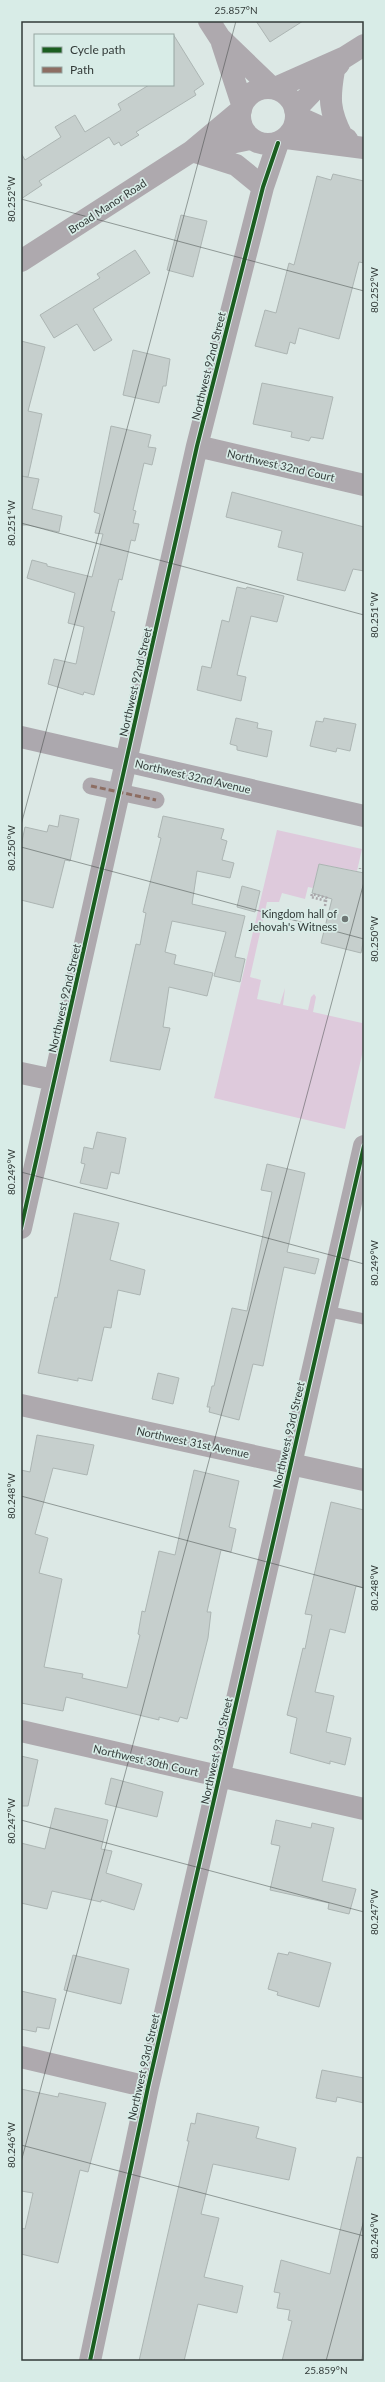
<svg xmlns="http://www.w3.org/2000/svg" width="385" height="2382" font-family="Lato,sans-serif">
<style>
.green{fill:#decadc}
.building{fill:#c6cfcd;stroke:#acb5b3}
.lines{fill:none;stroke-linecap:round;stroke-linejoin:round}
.path{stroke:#aaa7ab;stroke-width:2.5;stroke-dasharray:2 2;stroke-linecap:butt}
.service{stroke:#aea9ae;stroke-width:11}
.pedestrian{stroke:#aea9ae;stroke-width:17}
.minor{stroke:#aea9ae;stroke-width:22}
.secondary{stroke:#aca8ae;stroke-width:22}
.quiet{stroke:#8d6e63;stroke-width:3;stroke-dasharray:6 3;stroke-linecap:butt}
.cycleway-casing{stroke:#d8ece7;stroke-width:6}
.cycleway{stroke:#1b5e20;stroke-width:4}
.ticks{fill:none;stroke:#323a38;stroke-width:1;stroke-opacity:0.45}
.poi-dot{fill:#6e7775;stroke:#d8ece7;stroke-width:1.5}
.labels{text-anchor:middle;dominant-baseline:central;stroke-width:3.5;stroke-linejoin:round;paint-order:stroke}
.street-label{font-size:11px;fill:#323a38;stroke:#d8ece7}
.poi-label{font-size:11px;fill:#323a38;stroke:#d8ece7;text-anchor:end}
.neatline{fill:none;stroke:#323a38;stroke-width:1.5}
.ticks-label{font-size:10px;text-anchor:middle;fill:#323a38}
</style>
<rect width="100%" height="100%" fill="#dce8e5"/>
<!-- green -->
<path class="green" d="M277 830 362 849 357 871 319 864 313 888 308 887 305 899 282 893 279 902H267L250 977 261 980 257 999 280 1004 285 988 283 1005 308 1010 311 997 314 994 316 997 313 1012 362 1023 364 1015V1046L345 1129 214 1098Z"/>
<!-- building -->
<path class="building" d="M256 21H303L270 42Z
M173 34 204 84 194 91 196 95 136 132 139 135 121 146 119 142 114 145 109 137 39 181 42 185 21 199V153L25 160 61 137 55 127 75 115 85 132 121 110 118 104 149 85H173Z
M333 174 364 181V263L359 262 339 339 299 328 295 344 290 342 287 354 255 346 265 310 276 313 289 263 294 265 317 176 331 180Z
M181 215 207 221 193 277 167 270Z
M135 250 150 273 93 309 112 340 94 351 77 324 54 338 40 315 100 278 97 274Z
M21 341 45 347 28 411 42 414 28 477 21 476 39 479 32 509 62 516 59 532 28 525H21Z
M133 350 170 359 166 386H163L159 403 123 395Z
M262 383 333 397 323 439 311 437 309 441 301 439 291 437 292 432 253 424Z
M111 426 151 435 148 447 156 448 152 465 144 463 133 510 136 511 133 523 139 524 135 541 131 540 122 580 119 579 111 611 115 612 94 695 84 692 83 695 48 684 54 659 76 664 84 627 68 623 75 593 27 578 32 560 47 564V566L92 577 103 534 95 533 100 514 94 512Z
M232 492 364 527V571L353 569 345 591 297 580 303 553 278 547 282 531 226 517Z
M237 587 246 589 247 587 284 596 277 622 251 616 237 675 246 677 241 701 197 690 202 666 211 668 222 620 229 622Z
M236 718 258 723 257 728 272 731 267 757 237 750V746L230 744Z
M324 718 356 724 350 751 337 748 336 752 310 746 316 721 323 722Z
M60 815 79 819 70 861 65 860 53 908 21 900V846L25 827 47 832 49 825 58 827Z
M163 816 224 829 221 839 227 841 222 860 234 863 230 878 197 871 192 904 245 916 235 957 245 959 240 982 214 976 226 932 172 921 165 952 176 955 174 964 213 973 207 996 169 987 163 1027 170 1028 160 1070 110 1061 136 944 140 945 146 913 143 912 161 838 158 837Z
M319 864 364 873V938L361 953 321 943 332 899 312 893Z
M242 886 260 891 255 912 237 907Z
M97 1132 126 1138 119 1174 111 1172 107 1189 80 1183 85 1164 81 1163 84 1147 93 1149Z
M267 1164 305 1173 287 1252 319 1259 315 1274 284 1267 263 1366 253 1364 239 1420 209 1412 210 1407H207L212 1386H214L232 1308 247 1311 272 1192 261 1190Z
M74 1213 119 1223 110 1260 145 1270 140 1295 118 1290 111 1328 104 1327 92 1381 78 1378V1381L38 1373 55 1297 57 1298Z
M158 1373 179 1378 173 1404 152 1399Z
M37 1435 94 1445 87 1475 53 1468 35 1534 48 1538 39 1573 62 1579 44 1667 83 1674 82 1678 127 1688 140 1635 138 1634 142 1611 145 1612 159 1551 175 1555 194 1470 239 1481 229 1527 236 1529 231 1552 221 1550 207 1612H211L208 1638 187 1719 180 1717 178 1722 159 1717V1720L66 1697 63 1711 21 1703V1470L30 1472Z
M331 1502 364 1510V1588L356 1586 345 1633 330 1629 315 1692 334 1696 326 1732 351 1738 345 1765 330 1761V1764L290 1753 297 1718 287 1715 303 1648 305 1649 312 1615 305 1614Z
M21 1756 38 1760 28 1806H21Z
M111 1778 163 1792 157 1817 105 1804Z
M55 1808 108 1820 101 1849 112 1851 106 1873 142 1884 134 1910 101 1900V1902L52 1891 47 1909 21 1903V1843L45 1849Z
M276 1820 311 1828 312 1823 334 1828 322 1881 356 1889 349 1914 328 1909 329 1903 270 1890 280 1846 271 1844Z
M289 1952 331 1963 319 2007 277 1995 278 1992 268 1989 278 1953 288 1955Z
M73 1955 129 1969 121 2004 64 1990Z
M21 1991 56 1999 49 2029 37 2027 36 2032 21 2029Z
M322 2070 364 2078V2103L337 2097 336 2102 316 2098Z
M21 2089 58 2097 59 2093 106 2103 88 2172 80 2170 58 2263 21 2254V2228L25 2229 33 2193 21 2191Z
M197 2113 259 2127 256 2138 296 2148 289 2180 213 2164 201 2214 219 2218 204 2277 243 2286 237 2313 198 2304 184 2361H139L189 2141H187L191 2123 195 2124Z
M357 2157 364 2158V2350L361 2361H282L292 2321 288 2320 290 2310 277 2308 280 2293 274 2292 281 2260 330 2274Z"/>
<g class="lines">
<!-- path -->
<path class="path" d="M360 869V868
M325 906 326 901C327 900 327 899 327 898L312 894 311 897 326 901"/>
<!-- service -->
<path class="service" d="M326 1311 364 1319"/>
<!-- pedestrian -->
<path class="pedestrian" d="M91 786 156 800"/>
<!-- minor -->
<path class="minor" d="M209 21 220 38 272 88
M222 43 242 104
M334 70C329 98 329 111 342 136
M240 116a28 28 0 1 1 56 0a28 28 0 1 1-56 0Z
M275 88 345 57 364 45
M295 110 339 64
M296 116 347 139
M286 138 364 148
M197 150 250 139
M192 151 236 165 263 187
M21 261 192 151 241 110
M197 446 364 485
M21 1073 54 1080
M21 1228 197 446 263 187 278 143
M21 1405 364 1480
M21 1731 364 1809
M21 2057 148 2087
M90 2361 148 2087 364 1146"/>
<!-- secondary -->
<path class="secondary" d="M21 737 364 816"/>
<!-- quiet -->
<path class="quiet" d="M91 786 156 800"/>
<!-- cycleway casing -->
<g class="cycleway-casing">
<path id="cycleway" d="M21 1228 197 446 263 187 278 143
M90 2361 148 2087 364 1146"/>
</g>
<!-- cycleway -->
<use href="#cycleway" class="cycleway"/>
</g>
<!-- ticks -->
<path class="ticks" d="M21 199 364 291M21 523 364 615M21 825 236 21M21 847 364 939M21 1172 364 1264M21 1496 364 1588M21 1820 364 1912M21 2145 364 2236M21 2162 364 882M326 2361 364 2220"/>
<!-- markers -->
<circle class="poi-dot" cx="345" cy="919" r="4"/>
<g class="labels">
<!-- street labels -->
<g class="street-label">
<text transform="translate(107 206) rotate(-33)">Broad Manor Road</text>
<text transform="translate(208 366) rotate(-76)">Northwest 92nd Street</text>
<text transform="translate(281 465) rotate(13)">Northwest 32nd Court</text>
<text transform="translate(135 682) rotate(-77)">Northwest 92nd Street</text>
<text transform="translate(193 776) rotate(13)">Northwest 32nd Avenue</text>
<text transform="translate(64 998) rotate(-77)">Northwest 92nd Street</text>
<text transform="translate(288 1435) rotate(-77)">Northwest 93rd Street</text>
<text transform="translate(193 1442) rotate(12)">Northwest 31st Avenue</text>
<text transform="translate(216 1751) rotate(-77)">Northwest 93rd Street</text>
<text transform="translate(146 1760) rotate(13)">Northwest 30th Court</text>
<text transform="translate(143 2067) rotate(-77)">Northwest 93rd Street</text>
</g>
<!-- poi labels -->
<g class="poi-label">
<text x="337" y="913">Kingdom hall of<tspan x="337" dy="13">Jehovah's Witness</tspan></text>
</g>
</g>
<!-- border -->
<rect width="385" height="2382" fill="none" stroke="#d8ece7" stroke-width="44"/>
<!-- legend -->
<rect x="34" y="34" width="140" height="52" fill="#d8ece7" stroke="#96a5a1"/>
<rect x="42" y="47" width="20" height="6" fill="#1b5e20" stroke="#96a5a1"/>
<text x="70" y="54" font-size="12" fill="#323a38">Cycle path</text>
<rect x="42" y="67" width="20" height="6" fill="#8d6e63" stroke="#96a5a1"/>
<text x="70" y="74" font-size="12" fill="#323a38">Path</text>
<rect x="22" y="22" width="341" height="2338" class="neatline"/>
<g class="ticks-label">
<text x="236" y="14">25.857°N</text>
<text transform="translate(11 199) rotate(-90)" y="4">80.252°W</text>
<text transform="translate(374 290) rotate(-90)" y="4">80.252°W</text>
<text transform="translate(11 523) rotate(-90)" y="4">80.251°W</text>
<text transform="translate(374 615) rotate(-90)" y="4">80.251°W</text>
<text transform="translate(11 848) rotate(-90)" y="4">80.250°W</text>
<text transform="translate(374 939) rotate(-90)" y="4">80.250°W</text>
<text transform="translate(11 1172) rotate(-90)" y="4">80.249°W</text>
<text transform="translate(374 1263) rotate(-90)" y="4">80.249°W</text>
<text transform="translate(11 1496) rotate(-90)" y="4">80.248°W</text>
<text transform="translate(374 1588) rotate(-90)" y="4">80.248°W</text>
<text transform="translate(11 1821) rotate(-90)" y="4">80.247°W</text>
<text transform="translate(374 1912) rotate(-90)" y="4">80.247°W</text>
<text transform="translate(11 2145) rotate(-90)" y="4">80.246°W</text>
<text transform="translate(374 2236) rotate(-90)" y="4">80.246°W</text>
<text x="326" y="2374">25.859°N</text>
</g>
</svg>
